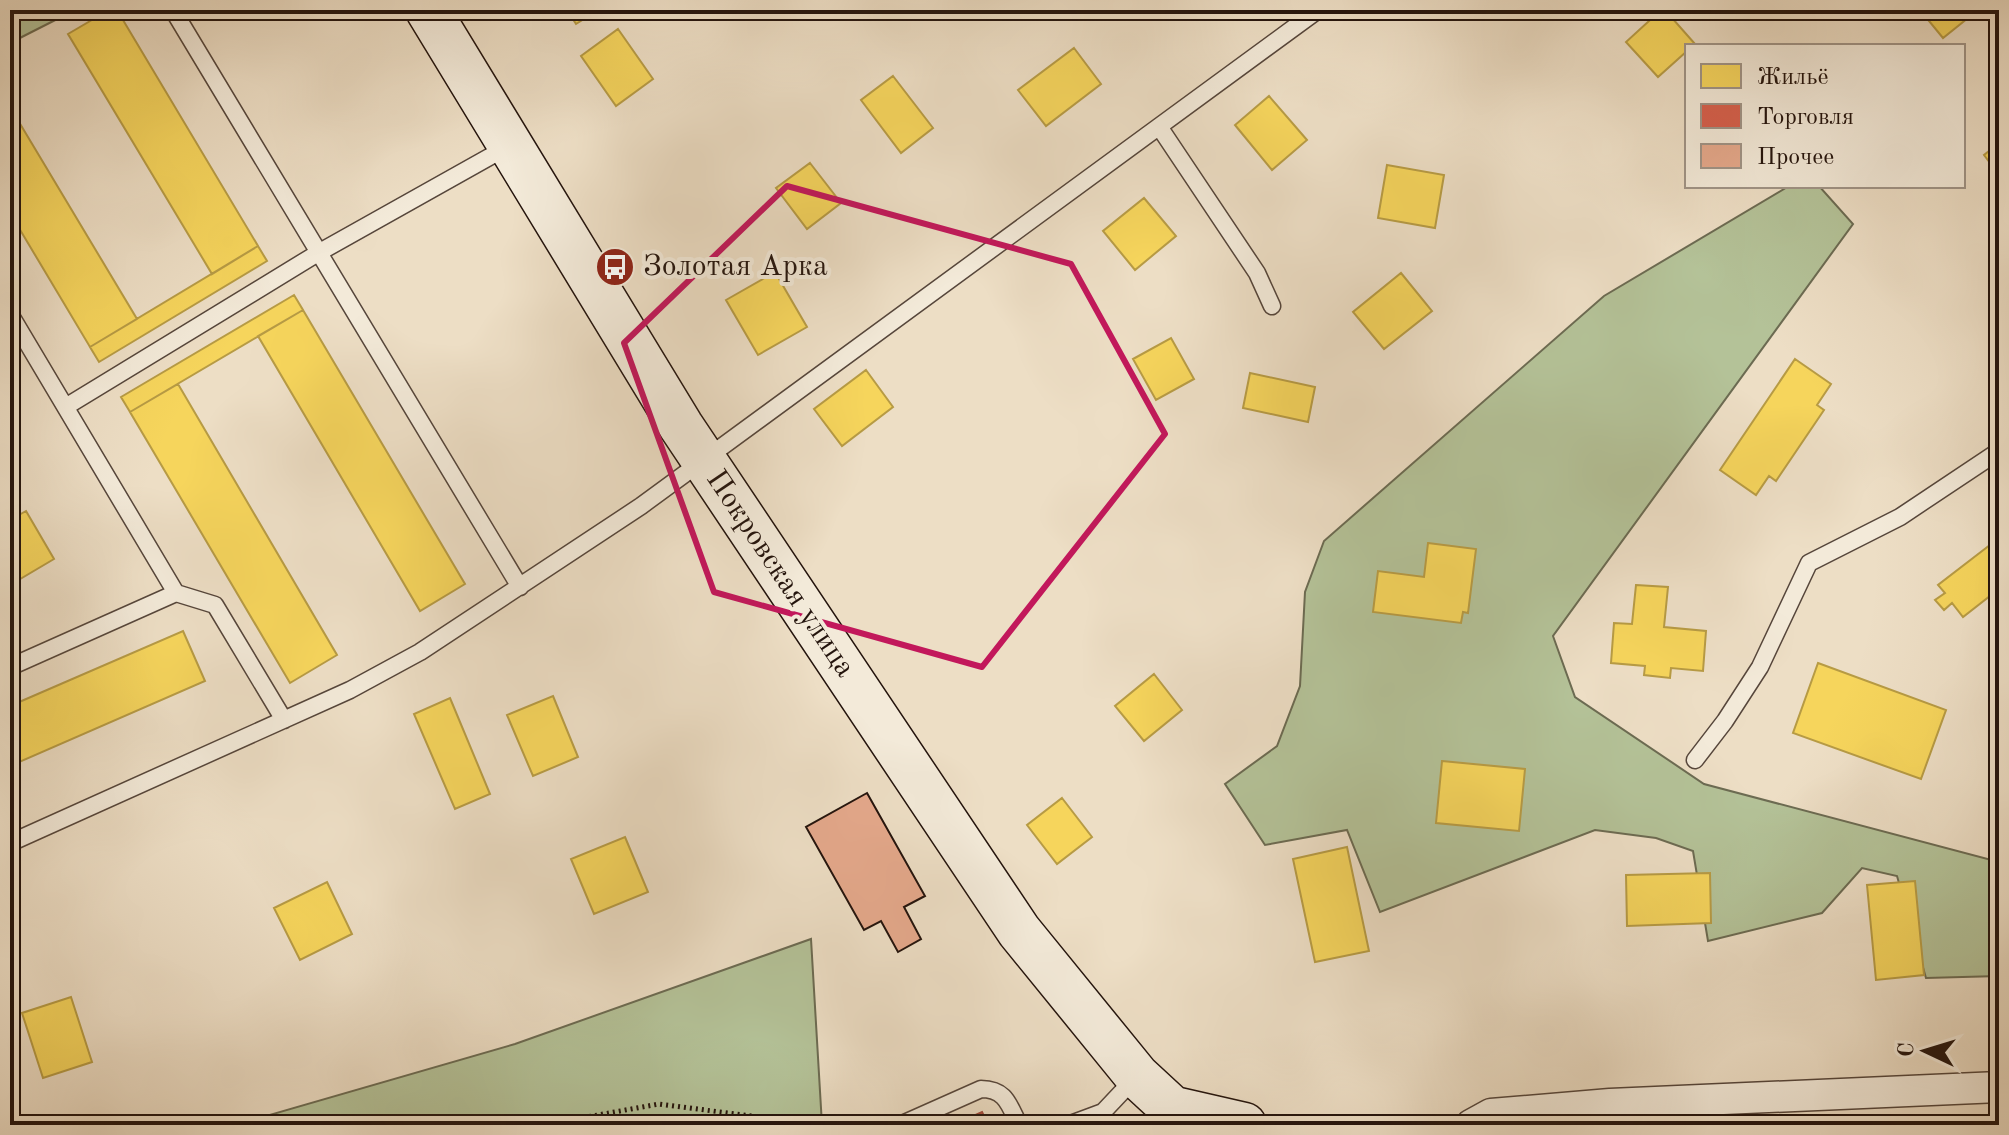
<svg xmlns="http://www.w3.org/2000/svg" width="2009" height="1135" font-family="'Old Standard TT',serif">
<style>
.green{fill:#b4c298;stroke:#6c6b52;stroke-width:2}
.homes{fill:#f6d55c;stroke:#b79b44;stroke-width:2}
.shops{fill:#d6604d;stroke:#a1493a;stroke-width:2}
.building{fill:#e5a98c;stroke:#24140d;stroke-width:2}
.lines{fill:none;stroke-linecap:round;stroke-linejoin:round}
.lane-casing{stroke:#56463b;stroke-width:19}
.street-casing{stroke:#56463b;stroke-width:33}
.secondary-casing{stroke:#24140d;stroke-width:47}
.path{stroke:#24140d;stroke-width:5;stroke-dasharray:2 4;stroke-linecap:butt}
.lane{stroke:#f3ead9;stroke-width:16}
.street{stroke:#f3ead9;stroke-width:30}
.secondary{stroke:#f3ead9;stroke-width:44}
.marked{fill:none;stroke:#c2185b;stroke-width:6;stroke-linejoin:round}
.labels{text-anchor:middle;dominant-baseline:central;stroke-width:8;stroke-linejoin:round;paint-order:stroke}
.poi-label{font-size:30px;fill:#24140d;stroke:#f3ead9;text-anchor:start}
.street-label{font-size:30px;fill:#24140d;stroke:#f3ead9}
</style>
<rect width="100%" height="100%" fill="#eddec5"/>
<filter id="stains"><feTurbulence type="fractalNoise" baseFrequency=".0025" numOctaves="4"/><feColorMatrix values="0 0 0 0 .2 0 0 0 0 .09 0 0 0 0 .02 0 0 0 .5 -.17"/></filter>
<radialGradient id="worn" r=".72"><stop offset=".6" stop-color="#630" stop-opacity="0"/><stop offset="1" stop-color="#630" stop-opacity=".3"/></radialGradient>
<!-- green -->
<path class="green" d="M10 10H75L10 43Z
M1789 186H1819L1853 224 1553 636 1575 697 1704 784 1999 862V976L1926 978 1897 876 1862 868 1822 913 1708 941 1693 851 1656 838 1595 830 1380 912 1347 830 1265 845 1225 784 1277 746 1300 686 1305 592 1324 541 1604 296Z
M811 939 822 1125H235L515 1044Z"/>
<!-- homes -->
<path class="homes" d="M109 10H117L258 246 212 274 68 34Z
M567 10H589L592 14 576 24Z
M1661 10H1665L1695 44 1687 46V51L1658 77 1626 42Z
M1920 10H1978L1943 38Z
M618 29 653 79 616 106 581 56Z
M1074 48 1101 84 1046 126 1018 90Z
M893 76 933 128 901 153 861 100Z
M1269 96 1307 140 1272 170 1235 125Z
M10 107 137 319 90 347 10 213Z
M1999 143V175L1984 155Z
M810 163 841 203 807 229 776 188Z
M1387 165 1444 175 1435 228 1378 218Z
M1144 198 1176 236 1135 270 1103 231Z
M258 246 267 261 99 362 90 347Z
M775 272 807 327 758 355 726 300Z
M1401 273 1432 311 1384 349 1353 312Z
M294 295 303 310 130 412 121 397Z
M303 310 465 584 420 611 258 336Z
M1171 338 1194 379 1156 400 1133 359Z
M1795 359 1831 384 1817 405 1824 410 1776 481 1769 476 1756 495 1720 470Z
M866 370 893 407 842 446 814 409Z
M1250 373 1315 387 1308 422 1243 408Z
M178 384 337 655 290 683 130 412Z
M26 511 54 559 10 585V520Z
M1999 538V608L1990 596 1963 617 1952 603 1944 610 1935 600 1945 593 1938 585Z
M1428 543 1476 549 1468 613 1463 612 1461 623 1373 612 1378 571 1424 577Z
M1636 585 1668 587 1664 627 1706 631 1703 671 1671 668 1670 678 1644 675 1645 666 1611 663 1614 623 1632 624Z
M183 631 205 681 10 766V706Z
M1818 663 1946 710 1921 779 1793 733Z
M1154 674 1182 710 1144 741 1115 706Z
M553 696 578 757 533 776 507 715Z
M450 698 490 794 455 809 414 714Z
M1442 761 1525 769 1519 831 1436 823Z
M1062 798 1092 837 1057 864 1027 825Z
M625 837 648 892 594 914 571 859Z
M1347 847 1369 951 1315 962 1293 859Z
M1710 873 1711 923 1627 926 1626 875Z
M1915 881 1924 975 1876 980 1867 885Z
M327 882 352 934 300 960 274 908Z
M71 997 92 1062 43 1078 22 1013Z"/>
<!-- shops -->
<path class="shops" d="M982 1112 988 1125H953Z"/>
<!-- building -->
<path class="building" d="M867 793 925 896 904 907 921 939 898 952 881 921 864 930 806 827Z"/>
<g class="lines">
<!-- lane casing -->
<g class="lane-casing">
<path id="lane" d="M173 10 520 587
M1160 128 1257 273 1272 306
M10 314 176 593 215 605 284 720
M67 406 318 253 509 146
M10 667 176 593
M1695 760 1725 721 1760 667 1809 563 1900 517 1999 451
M10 843 350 690 420 652 641 506 1318 10
M900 1125 981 1089C1006 1089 1009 1105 1019 1125
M1068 1125 1103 1112 1136 1077"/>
</g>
<!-- street casing -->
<g class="street-casing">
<path id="street" d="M1471 1125 1491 1114 1610 1104 1999 1087"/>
</g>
<!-- secondary casing -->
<g class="secondary-casing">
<path id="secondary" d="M428 10 681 426 1019 931 1137 1076 1190 1125
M1174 1109 1244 1125"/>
</g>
<!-- path -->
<path class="path" d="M542 1125 659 1104 820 1125"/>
<!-- lane -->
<use href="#lane" class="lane"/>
<!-- street -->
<use href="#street" class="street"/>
<!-- secondary -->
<use href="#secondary" class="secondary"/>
</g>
<!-- marked area -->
<path class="marked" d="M787 186 1071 264 1165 434 982 667 714 592 624 343Z"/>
<!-- icons -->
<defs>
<g id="bus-disc" transform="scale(2)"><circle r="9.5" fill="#8f2418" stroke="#f3ead9"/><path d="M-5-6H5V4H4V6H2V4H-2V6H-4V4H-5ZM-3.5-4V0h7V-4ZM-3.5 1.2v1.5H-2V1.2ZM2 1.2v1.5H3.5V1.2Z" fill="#fff"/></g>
</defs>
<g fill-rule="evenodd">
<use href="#bus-disc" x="615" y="267"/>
</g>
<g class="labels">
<!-- poi labels -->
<g class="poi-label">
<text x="643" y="267">Золотая Арка</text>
</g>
<!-- street labels -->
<g class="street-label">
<text transform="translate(780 574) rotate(56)">Покровская улица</text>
</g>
</g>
<!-- margin -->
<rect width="2009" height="1135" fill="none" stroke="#eddec5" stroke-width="40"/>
<rect x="12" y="12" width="1985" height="1111" fill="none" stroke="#24140d" stroke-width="4"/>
<rect x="20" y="20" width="1969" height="1095" fill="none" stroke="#24140d" stroke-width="2"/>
<!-- legend -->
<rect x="1685" y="44" width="280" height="144" fill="#f3ead9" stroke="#a09487" stroke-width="2"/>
<rect x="1701" y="64" width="40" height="24" fill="#f6d55c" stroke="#a09487" stroke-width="2"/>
<text x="1757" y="84" font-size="24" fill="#24140d">Жильё</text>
<rect x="1701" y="104" width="40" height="24" fill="#d6604d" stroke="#a09487" stroke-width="2"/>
<text x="1757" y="124" font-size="24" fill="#24140d">Торговля</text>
<rect x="1701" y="144" width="40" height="24" fill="#e5a98c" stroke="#a09487" stroke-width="2"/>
<text x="1757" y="164" font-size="24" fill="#24140d">Прочее</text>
<!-- north arrow -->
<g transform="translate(1925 1051) rotate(274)" stroke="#f3ead9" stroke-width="6" paint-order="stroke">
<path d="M0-6L14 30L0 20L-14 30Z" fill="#24140d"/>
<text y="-12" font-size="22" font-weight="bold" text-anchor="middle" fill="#24140d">С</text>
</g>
<rect width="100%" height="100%" filter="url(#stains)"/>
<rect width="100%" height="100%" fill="url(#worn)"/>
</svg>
